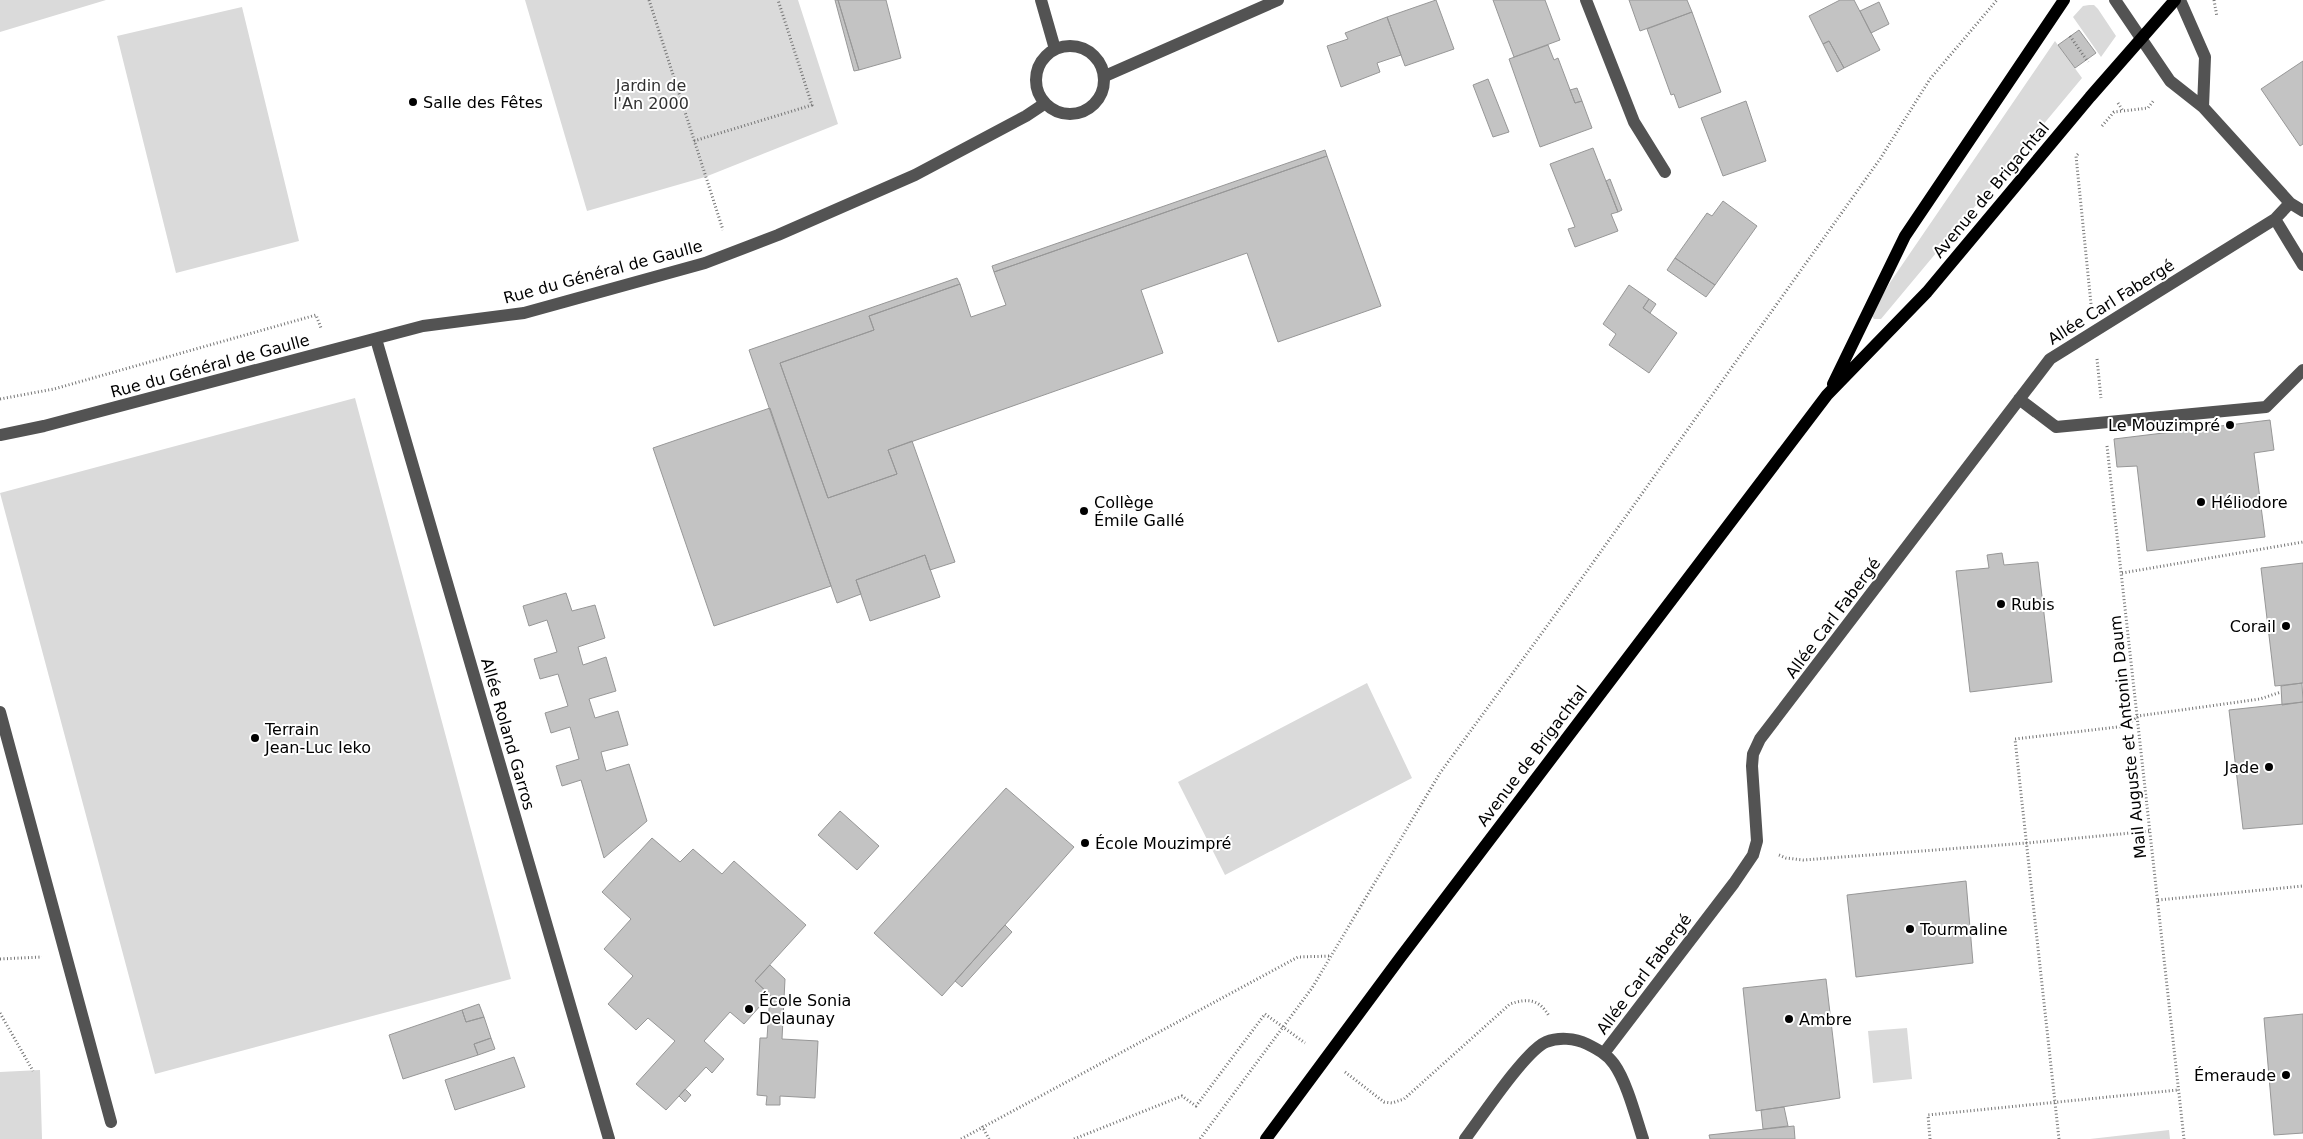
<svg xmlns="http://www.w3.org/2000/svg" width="2303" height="1139" font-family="'DejaVu Sans',sans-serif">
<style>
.green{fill:#dadada}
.building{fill:#c3c3c3;stroke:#979797}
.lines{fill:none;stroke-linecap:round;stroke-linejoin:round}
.path{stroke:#757575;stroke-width:3;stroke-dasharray:1 2.5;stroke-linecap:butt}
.minor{stroke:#535353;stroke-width:12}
.major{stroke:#000;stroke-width:12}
.poi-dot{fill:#000;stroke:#fff;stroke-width:2}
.labels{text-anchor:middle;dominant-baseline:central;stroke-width:4;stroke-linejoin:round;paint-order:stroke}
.park-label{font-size:16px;fill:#313131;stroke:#fff}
.poi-label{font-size:16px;fill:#000;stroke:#fff;text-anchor:start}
.street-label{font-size:16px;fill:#000;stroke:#fff}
</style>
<rect width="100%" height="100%" fill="#fff"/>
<!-- green -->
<path class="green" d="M0 0H106L0 32Z
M525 0H798L838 124 705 177 587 211Z
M2089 5H2094L2098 9 2116 36 2101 57 2073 17 2083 6Z
M242 7 299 241 176 273 117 36Z
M2055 41 2082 78 1881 319H1874L1871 315 1889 284Z
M355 398 511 979 155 1074 0 493Z
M1367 683 1412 778 1225 875 1178 782Z
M1907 1028 1912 1079 1873 1083 1868 1031Z
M40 1070 42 1139H0V1072Z
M2169 1130 2170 1139H2090Z"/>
<!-- building -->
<path class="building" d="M835 0H838L859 70 854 71Z
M838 0H886L901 58 859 70Z
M1436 0 1454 49 1405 66 1387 17Z
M1493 0H1545L1560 40 1514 57Z
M1629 0H1687L1692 12 1640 31Z
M1840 0H1854L1880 50 1844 68 1829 41 1823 44 1809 16Z
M1879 2 1889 24 1871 33 1860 11Z
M1692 12 1721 92 1679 108 1674 94 1671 95 1647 29Z
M1387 17 1401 55 1377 63 1380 72 1341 87 1327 46 1348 39 1345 33Z
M2079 30 2096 53 2075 68 2058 45Z
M1829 41 1844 68 1837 72 1823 44Z
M1548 45 1554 60 1558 58 1575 103 1582 101 1592 128 1540 147 1509 59Z
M2303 61V144L2300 146 2261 89Z
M1488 79 1509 132 1493 137 1473 85Z
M1577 88 1582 101 1575 103 1570 90Z
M1746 101 1766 161 1723 176 1701 118Z
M1593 148 1618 212 1611 214 1618 231 1575 247 1568 229 1575 227 1550 164Z
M1325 150 1327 156 994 272 992 266Z
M1327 156 1381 306 1278 342 1247 253 1141 290 1163 353 888 450 897 474 828 498 780 363 874 330 869 316 960 284 971 317 1006 305 994 272Z
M1610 179 1622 210 1618 212 1606 181Z
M1723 201 1757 226 1715 285 1675 258 1707 213 1712 216Z
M1675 258 1715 285 1706 297 1667 270Z
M957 278 960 284 869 316 874 330 780 363 828 498 897 474 888 450 912 441 955 562 930 570 925 555 856 580 861 594 837 603 749 350Z
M1629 285 1649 299 1643 308 1677 333 1649 373 1609 345 1616 334 1603 324Z
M1649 299 1656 304 1650 313 1643 308Z
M770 408 831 586 714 626 653 448Z
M2270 420 2274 450 2254 453 2265 537 2147 551 2137 466 2117 467 2114 439Z
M2002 553 2004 565 2038 562 2052 682 1970 692 1956 571 1989 568 1987 555Z
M925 555 940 597 870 621 856 580Z
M2303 563V683L2275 686 2261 568Z
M566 593 572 611 595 605 605 638 578 647 583 665 606 657 616 691 589 699 595 718 618 711 628 745 601 752 606 771 629 764 647 821 604 858 581 780 562 786 556 766 579 759 570 727 551 733 545 713 568 706 558 674 540 679 534 659 557 652 547 620 529 626 523 606Z
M2302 683 2303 702 2282 705 2281 686Z
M2303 702V824L2243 829 2229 710Z
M1006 788 1074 847 942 996 874 933Z
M840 811 879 846 857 870 818 835Z
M652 838 680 862 693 849 722 874 734 861 806 925 755 981 770 995 744 1024 730 1012 704 1041 724 1059 712 1073 706 1067 666 1110 636 1084 675 1041 648 1018 636 1030 608 1004 633 976 604 949 631 919 602 892Z
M1966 881 1973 963 1856 977 1847 895Z
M1005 925 1012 932 962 987 955 981Z
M770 965 785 979 782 1039 818 1041 815 1098 780 1096V1105H766L767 1096 757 1095 760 1038H767L770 995 755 981Z
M1826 979 1840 1098 1756 1111 1743 988Z
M479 1004 484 1017 466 1022 462 1010Z
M462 1010 466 1022 484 1017 491 1038 474 1044 478 1055 403 1079 389 1035Z
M2303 1014V1133L2274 1135 2264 1018Z
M491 1038 495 1049 478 1055 474 1044Z
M514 1057 525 1087 455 1110 445 1080Z
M685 1089 691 1095 685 1102 679 1096Z
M1784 1107 1788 1126 1763 1129 1761 1110Z
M1794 1126 1795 1139H1710L1709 1135Z"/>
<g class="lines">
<!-- path -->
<path class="path" d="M649 0 723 230
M2214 0 2217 17
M2070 36 2088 62
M2118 103 2123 111 2148 108 2154 100
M2102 126 2114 112 2123 111
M694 141 812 105 778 0
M2078 154 2076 156 2091 304
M2097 359 2101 398
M0 399 54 389 316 315 321 328
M2107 446 2184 1139
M2122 573 2303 542
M1779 855 1786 858 1803 860 2027 843 2151 831
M2158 900 2303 886
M0 959 42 957
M0 1013 33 1071
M1345 1072 1384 1102 1392 1103 1404 1099 1510 1004C1528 998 1539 999 1549 1016
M982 1126 989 1139
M961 1139 1298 957 1331 956
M1074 1139 1182 1096 1196 1106 1265 1014 1305 1043
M1200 1139 1312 988 1440 773 1587 571 1880 159 1930 79 1997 0
M1930 1139 1928 1115 2178 1090
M2059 1139 2015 739 2126 726 2138 716 2260 699 2281 692"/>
<!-- minor -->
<path class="minor" d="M1041 0 1055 49
M1586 0 1634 122 1665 172
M2115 0 2170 81 2203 107 2290 203 2303 211
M2180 0 2205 57 2203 107
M1036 80a34 34 0 1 1 68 0a34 34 0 1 1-68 0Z
M1105 76 1278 0
M2290 203 2275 219 2303 265
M376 339 609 1139
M2019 399 2056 427 2266 407 2303 370
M0 435 44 426 423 326 524 313 705 263 778 235 915 175 1026 116 1044 104
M0 712 111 1122
M1604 1053 1734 883 1753 855 1757 841 1752 766 1753 754 1760 739 2050 359 2275 219
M1465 1139C1481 1118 1525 1051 1546 1042 1558 1037 1575 1038 1587 1044 1597 1049 1607 1054 1614 1064 1627 1082 1636 1118 1643 1139"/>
<!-- major -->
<path class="major" d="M1833 384 1905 236 2064 0
M1266 1139 1400 958 1827 395 1927 292 2090 97 2175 0"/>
</g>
<!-- markers -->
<g class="poi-dot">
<circle cx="413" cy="102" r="5"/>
<circle cx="2230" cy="425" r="5"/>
<circle cx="2201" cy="502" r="5"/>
<circle cx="1084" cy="511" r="5"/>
<circle cx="2001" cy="604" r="5"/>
<circle cx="2286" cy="626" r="5"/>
<circle cx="255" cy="738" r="5"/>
<circle cx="2269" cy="767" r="5"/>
<circle cx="1085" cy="843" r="5"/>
<circle cx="1910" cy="929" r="5"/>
<circle cx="749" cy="1009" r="5"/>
<circle cx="1789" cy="1019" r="5"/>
<circle cx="2286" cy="1075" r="5"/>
</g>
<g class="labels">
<!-- park labels -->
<g class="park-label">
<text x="651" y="85">Jardin de<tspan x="651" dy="18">l'An 2000</tspan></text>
</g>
<!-- poi labels -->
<g class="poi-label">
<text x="423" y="102">Salle des Fêtes</text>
<text x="2220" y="425" text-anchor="end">Le Mouzimpré</text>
<text x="1094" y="502">Collège<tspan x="1094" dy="18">Émile Gallé</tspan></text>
<text x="2211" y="502">Héliodore</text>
<text x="2011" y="604">Rubis</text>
<text x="2276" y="626" text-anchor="end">Corail</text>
<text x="265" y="729">Terrain<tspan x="265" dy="18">Jean-Luc Ieko</tspan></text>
<text x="2259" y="767" text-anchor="end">Jade</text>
<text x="1095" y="843">École Mouzimpré</text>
<text x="1920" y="929">Tourmaline</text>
<text x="759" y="1000">École Sonia<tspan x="759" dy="18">Delaunay</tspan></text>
<text x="1799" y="1019">Ambre</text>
<text x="2276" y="1075" text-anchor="end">Émeraude</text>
</g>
<!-- street labels -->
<g class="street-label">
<text transform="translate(1991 190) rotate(-50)">Avenue de Brigachtal</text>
<text transform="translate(603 272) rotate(-15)">Rue du Général de Gaulle</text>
<text transform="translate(2111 302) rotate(-32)">Allée Carl Fabergé</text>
<text transform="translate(210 366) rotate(-15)">Rue du Général de Gaulle</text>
<text transform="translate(1833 618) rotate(-53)">Allée Carl Fabergé</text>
<text transform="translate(508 734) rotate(74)">Allée Roland Garros</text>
<text transform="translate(2128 737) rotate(-96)">Mail Auguste et Antonin Daum</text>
<text transform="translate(1532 756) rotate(-53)">Avenue de Brigachtal</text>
<text transform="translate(1644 974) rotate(-53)">Allée Carl Fabergé</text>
</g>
</g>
</svg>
